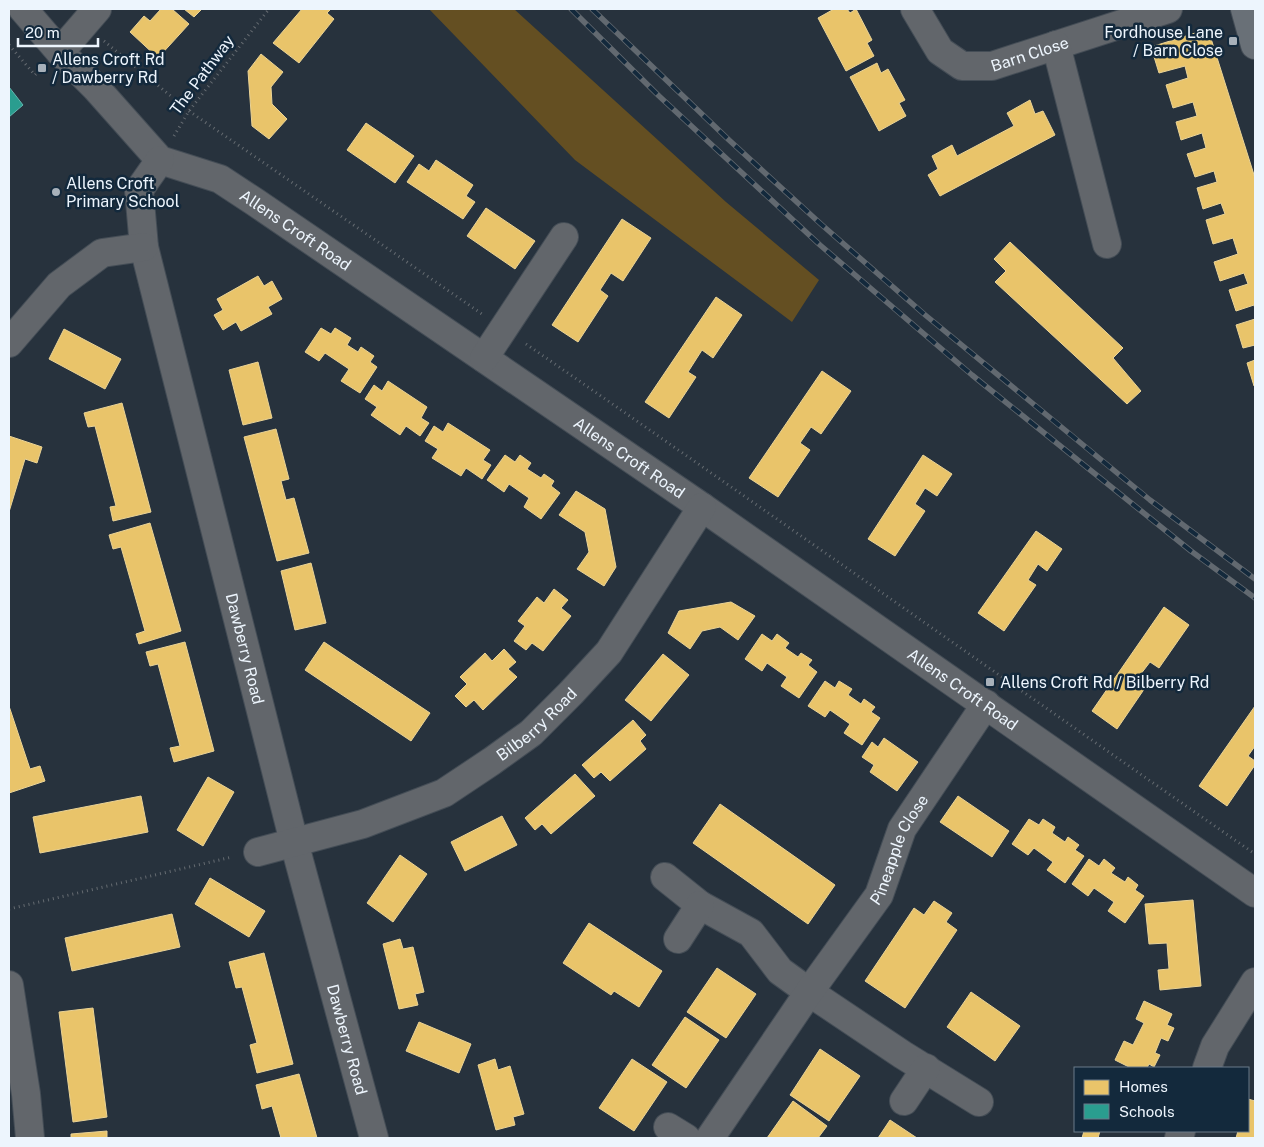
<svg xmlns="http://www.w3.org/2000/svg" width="1264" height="1147" font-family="'Public Sans',sans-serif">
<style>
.forest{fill:#644f22}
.homes{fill:#e9c46a;stroke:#ead396}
.schools{fill:#2a9d8f;stroke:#64b7b0}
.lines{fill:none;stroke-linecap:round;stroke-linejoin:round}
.minor-casing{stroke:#444d56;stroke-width:30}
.major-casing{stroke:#444d56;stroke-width:30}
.path{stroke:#656b71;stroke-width:3;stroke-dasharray:1 4;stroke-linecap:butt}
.minor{stroke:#62666b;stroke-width:28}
.major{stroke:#697077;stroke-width:28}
.rail-casing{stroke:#626970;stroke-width:5.5}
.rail{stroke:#13293c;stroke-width:4;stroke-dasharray:11;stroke-linecap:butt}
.poi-dot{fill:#a8b1ba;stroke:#13293c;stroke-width:2}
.labels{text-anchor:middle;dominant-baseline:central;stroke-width:5;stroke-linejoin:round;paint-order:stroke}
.poi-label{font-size:16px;fill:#edf5fd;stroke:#13293c;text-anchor:start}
.street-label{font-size:16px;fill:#edf5fd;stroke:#13293c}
</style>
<rect width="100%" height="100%" fill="#27323d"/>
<!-- forest -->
<path class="forest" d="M429 9H514L726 202 819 280 792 322 575 160Z"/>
<!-- homes -->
<path class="homes" d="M161 9H172L189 24 158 58 130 32 144 16 150 21Z
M184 9H202L194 17Z
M302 9H331L327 13 334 19 299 63 273 43Z
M834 9H847L850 13 856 9 872 40 867 43 874 56 846 71 818 18Z
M1208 29 1255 178V309L1254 305 1236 311 1229 290 1248 284 1244 273 1220 281 1214 262 1238 254 1233 238 1213 244 1206 220 1225 214 1221 203 1203 209 1197 188 1217 182 1214 171 1195 177 1187 154 1206 148 1202 133 1181 140 1176 122 1197 116 1193 102 1173 108 1166 85 1188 78 1185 66 1159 73 1151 47Z
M261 54 283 72 271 87 272 104 287 119 269 139 252 126 248 71Z
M877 63 881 73 888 69 905 100 899 103 906 116 879 131 850 77Z
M1030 100 1035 114 1043 111 1055 135 940 196 928 175 938 169 932 156 952 145 957 156 1014 126 1007 113Z
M366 123 414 156 395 183 347 150Z
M436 160 473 185 466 196 475 202 463 219 407 182 419 164 429 171Z
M486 208 535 241 515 269 467 236Z
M622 219 651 238 623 281 611 273 600 290 608 296 578 342 552 325Z
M1010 242 1123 348 1113 358 1141 391 1127 404 995 282 1006 271 994 259Z
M258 276 264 286 272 281 282 299 268 307 272 314 241 331 236 322 223 330 214 315 223 310 217 299Z
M716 297 742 315 713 358 702 350 688 372 696 377 669 418 645 402Z
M1255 319V345L1243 348 1236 325Z
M321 328 331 334 335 328 351 338 347 345 358 352 361 347 374 356 370 362 377 367 360 393 341 381 349 369 325 353 319 361 305 352Z
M64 329 121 359 105 389 49 359Z
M1255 360V385L1254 386 1247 363Z
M258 362 272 418 243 425 229 370Z
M822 371 851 391 821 434 811 427 800 443 810 450 778 497 749 478Z
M388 381 427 407 421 418 429 423 420 436 406 426 400 435 371 415 377 407 365 399 374 385 382 391Z
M122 403 151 512 113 521 110 507 116 506 95 426 88 427 84 413Z
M448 423 490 450 483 460 491 465 482 479 466 468 461 476 432 458 438 449 425 441 434 426 443 432Z
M276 429 289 479 281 481 286 500 294 498 309 553 277 561 244 437Z
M9 436 42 447 37 463 25 459 9 512Z
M505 455 515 462 520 455 531 463 527 469 541 478 544 474 554 481 551 486 560 493 541 519 524 507 529 498 509 484 504 492 487 480Z
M923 455 952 474 937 496 925 488 915 504 925 511 895 556 868 539Z
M576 491 605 509 616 567 604 586 577 569 589 552 585 532 559 515Z
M150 523 181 631 139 644 136 634 145 631 121 547 113 549 109 535Z
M1036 531 1062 549 1047 571 1038 564 1028 580 1036 585 1004 631 978 613Z
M311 563 326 623 295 630 281 571Z
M554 589 568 600 561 608 571 616 543 651 532 643 526 650 514 641 525 626 518 621 537 597 544 603Z
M731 602 755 616 738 640 720 627 702 631 690 649 668 633 679 611Z
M1164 607 1189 625 1159 668 1150 662 1137 679 1147 685 1117 729 1092 711Z
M762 634 772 641 777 634 789 643 785 648 798 657 801 653 812 660 808 665 817 672 799 698 781 686 787 677 767 663 762 671 745 659Z
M185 642 214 751 174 762 170 748 180 746 158 664 150 666 146 652Z
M324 642 430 713 411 741 305 670Z
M504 649 516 662 508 669 517 677 483 710 474 700 466 707 455 696 467 684 460 677 485 653 492 661Z
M663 654 689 675 651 721 625 700Z
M825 681 835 688 839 681 852 689 848 695 861 704 864 699 875 707 871 712 880 718 862 745 844 733 850 724 830 710 825 717 808 706Z
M9 706 30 769 40 766 45 781 9 793Z
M1255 706V746L1248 756 1255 761V765L1227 806 1199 786Z
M633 720 646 735 640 741 646 749 610 781 601 772 594 778 582 765Z
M884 738 918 762 897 791 870 772 874 765 862 757 872 742 878 747Z
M575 774 595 796 551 834 542 824 535 830 525 818Z
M208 777 234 792 203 846 177 830Z
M141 796 148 832 40 853 33 817Z
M958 796 1009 831 992 857 940 822Z
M720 804 835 885 808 924 693 843Z
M502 816 517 845 465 871 451 842Z
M1029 819 1039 825 1043 819 1055 827 1052 833 1065 842 1068 837 1079 845 1075 850 1084 856 1065 883 1047 870 1053 862 1034 848 1028 855 1012 844Z
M400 855 427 874 393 922 367 903Z
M1089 859 1099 866 1104 859 1115 868 1111 873 1125 882 1128 877 1138 885 1135 890 1144 896 1125 923 1108 911 1114 902 1094 888 1088 896 1072 884Z
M210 878 265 911 249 937 195 904Z
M1193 900 1201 986 1160 990 1158 970 1169 969 1167 943 1149 944 1145 904Z
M934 901 952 913 946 922 957 930 905 1008 865 981 914 908 924 915Z
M172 914 180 947 72 971 65 938Z
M589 923 662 971 639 1007 614 991 611 995 563 963Z
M400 939 403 949 413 947 424 992 415 994 418 1005 399 1009 383 944Z
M264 953 293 1064 257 1073 250 1045 257 1043 242 987 236 988 229 962Z
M717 968 756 994 726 1038 687 1012Z
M971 992 1020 1026 995 1061 947 1027Z
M1144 1001 1172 1014 1167 1025 1174 1028 1168 1041 1161 1038 1155 1053 1160 1055 1154 1067 1149 1064 1147 1068H1131L1115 1060 1124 1041 1133 1045 1144 1023 1136 1019Z
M93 1008 107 1117 73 1122 59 1012Z
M685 1017 719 1040 686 1088 652 1065Z
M419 1022 471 1044 459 1073 406 1051Z
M820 1049 860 1076 829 1121 790 1095Z
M495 1059 498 1070 510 1066 524 1114 513 1117 515 1125 496 1130 478 1065Z
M632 1059 667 1082 634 1131 599 1108Z
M299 1074 317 1138H281L272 1106 262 1109 256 1085Z
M1248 1099 1255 1101V1138H1236L1238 1131H1248Z
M793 1101 827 1126 818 1138H767Z
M890 1120 917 1138H878Z
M107 1131V1138H71V1134Z
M1084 1131H1100L1098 1138H1082Z"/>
<!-- schools -->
<path class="schools" d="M9 87 23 105 9 117Z"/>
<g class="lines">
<!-- minor casing -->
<g class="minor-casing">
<g id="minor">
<path id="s1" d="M23 9 60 52 96 88 160 160 220 179 255 202 702 507 1255 893"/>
<path id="s2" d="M915 9 940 51 962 66H992L1168 9"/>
<path d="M1056 45 1107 244"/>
<path d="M60 52 97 9"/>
<path id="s3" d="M160 160 139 190 144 247 294 842 374 1138"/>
<path d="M9 343 59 285 102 253 144 247"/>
<path d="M484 358 564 237"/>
<path id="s4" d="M258 852 363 824 444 793 492 761 531 733 571 693 609 652 702 507"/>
<path d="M665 877 700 905 751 933 780 971 809 992 903 1055 979 1102"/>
<path d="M678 939 700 905"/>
<path d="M9 985 26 1094 30 1138"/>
<path d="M1207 1068 1215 1046 1255 982"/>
<path d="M904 1101 926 1068"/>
<path d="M668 1127 686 1138"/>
<path id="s5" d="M710 1138 809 992 879 895 902 829 986 704"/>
<path d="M1179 1138 1181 1131"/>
</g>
</g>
<!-- major casing -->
<g class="major-casing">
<path id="major" d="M1245 9 1255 45"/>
</g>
<!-- path -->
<path class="path" d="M104 41 189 111 482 314
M9 45 35 75 40 70
M174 136 189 111 269 9
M526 344C770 513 1012 685 1255 854
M9 909 232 857"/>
<!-- minor -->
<use href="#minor" class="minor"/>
<!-- major -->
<use href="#major" class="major"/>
<!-- rail casing -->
<g class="rail-casing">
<path id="rail" d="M571 9 659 96 820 245 972 375 1191 551 1255 598
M592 9 729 140 822 225 924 314 1150 500 1255 579"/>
</g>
<!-- rail -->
<use href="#rail" class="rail"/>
</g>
<!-- markers -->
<g class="poi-dot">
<rect x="1228" y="36" width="10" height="10" rx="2.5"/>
<rect x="37" y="63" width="10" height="10" rx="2.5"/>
<circle cx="56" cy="192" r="5"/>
<rect x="985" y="677" width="10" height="10" rx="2.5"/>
</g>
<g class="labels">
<!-- poi labels -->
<g class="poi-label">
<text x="1223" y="32" text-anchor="end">Fordhouse Lane<tspan x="1223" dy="18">/ Barn Close</tspan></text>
<text x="52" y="59">Allens Croft Rd<tspan x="52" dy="18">/ Dawberry Rd</tspan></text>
<text x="66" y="183">Allens Croft<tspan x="66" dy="18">Primary School</tspan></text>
<text x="1000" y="682">Allens Croft Rd / Bilberry Rd</text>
</g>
<!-- street labels -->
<g class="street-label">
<text stroke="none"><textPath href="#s2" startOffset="145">Barn Close</textPath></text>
<text transform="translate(202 75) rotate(-53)">The Pathway</text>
<text stroke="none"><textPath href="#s1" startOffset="358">Allens Croft Road</textPath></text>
<text stroke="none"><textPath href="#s1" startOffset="762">Allens Croft Road</textPath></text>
<text stroke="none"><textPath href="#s3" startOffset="508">Dawberry Road</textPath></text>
<text stroke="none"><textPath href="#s1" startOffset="1168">Allens Croft Road</textPath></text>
<text stroke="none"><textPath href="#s4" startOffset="311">Bilberry Road</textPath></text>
<text stroke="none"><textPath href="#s5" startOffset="346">Pineapple Close</textPath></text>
<text stroke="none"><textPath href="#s3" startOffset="912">Dawberry Road</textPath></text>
</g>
</g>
<!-- border -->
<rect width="1264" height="1147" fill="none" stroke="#edf5fd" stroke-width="20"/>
<!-- legend -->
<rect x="1074" y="1067" width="175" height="65" fill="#13293c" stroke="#6a7b89"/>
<rect x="1084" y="1080" width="25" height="15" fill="#e9c46a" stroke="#6a7b89"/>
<text x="1119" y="1092" font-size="15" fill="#edf5fd">Homes</text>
<rect x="1084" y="1104" width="25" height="15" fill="#2a9d8f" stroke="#6a7b89"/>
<text x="1119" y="1117" font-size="15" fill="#edf5fd">Schools</text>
<!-- scale -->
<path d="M18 38v8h80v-8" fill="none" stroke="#edf5fd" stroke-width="2.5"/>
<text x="25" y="38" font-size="15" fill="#edf5fd" stroke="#13293c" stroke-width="4" paint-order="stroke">20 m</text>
</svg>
